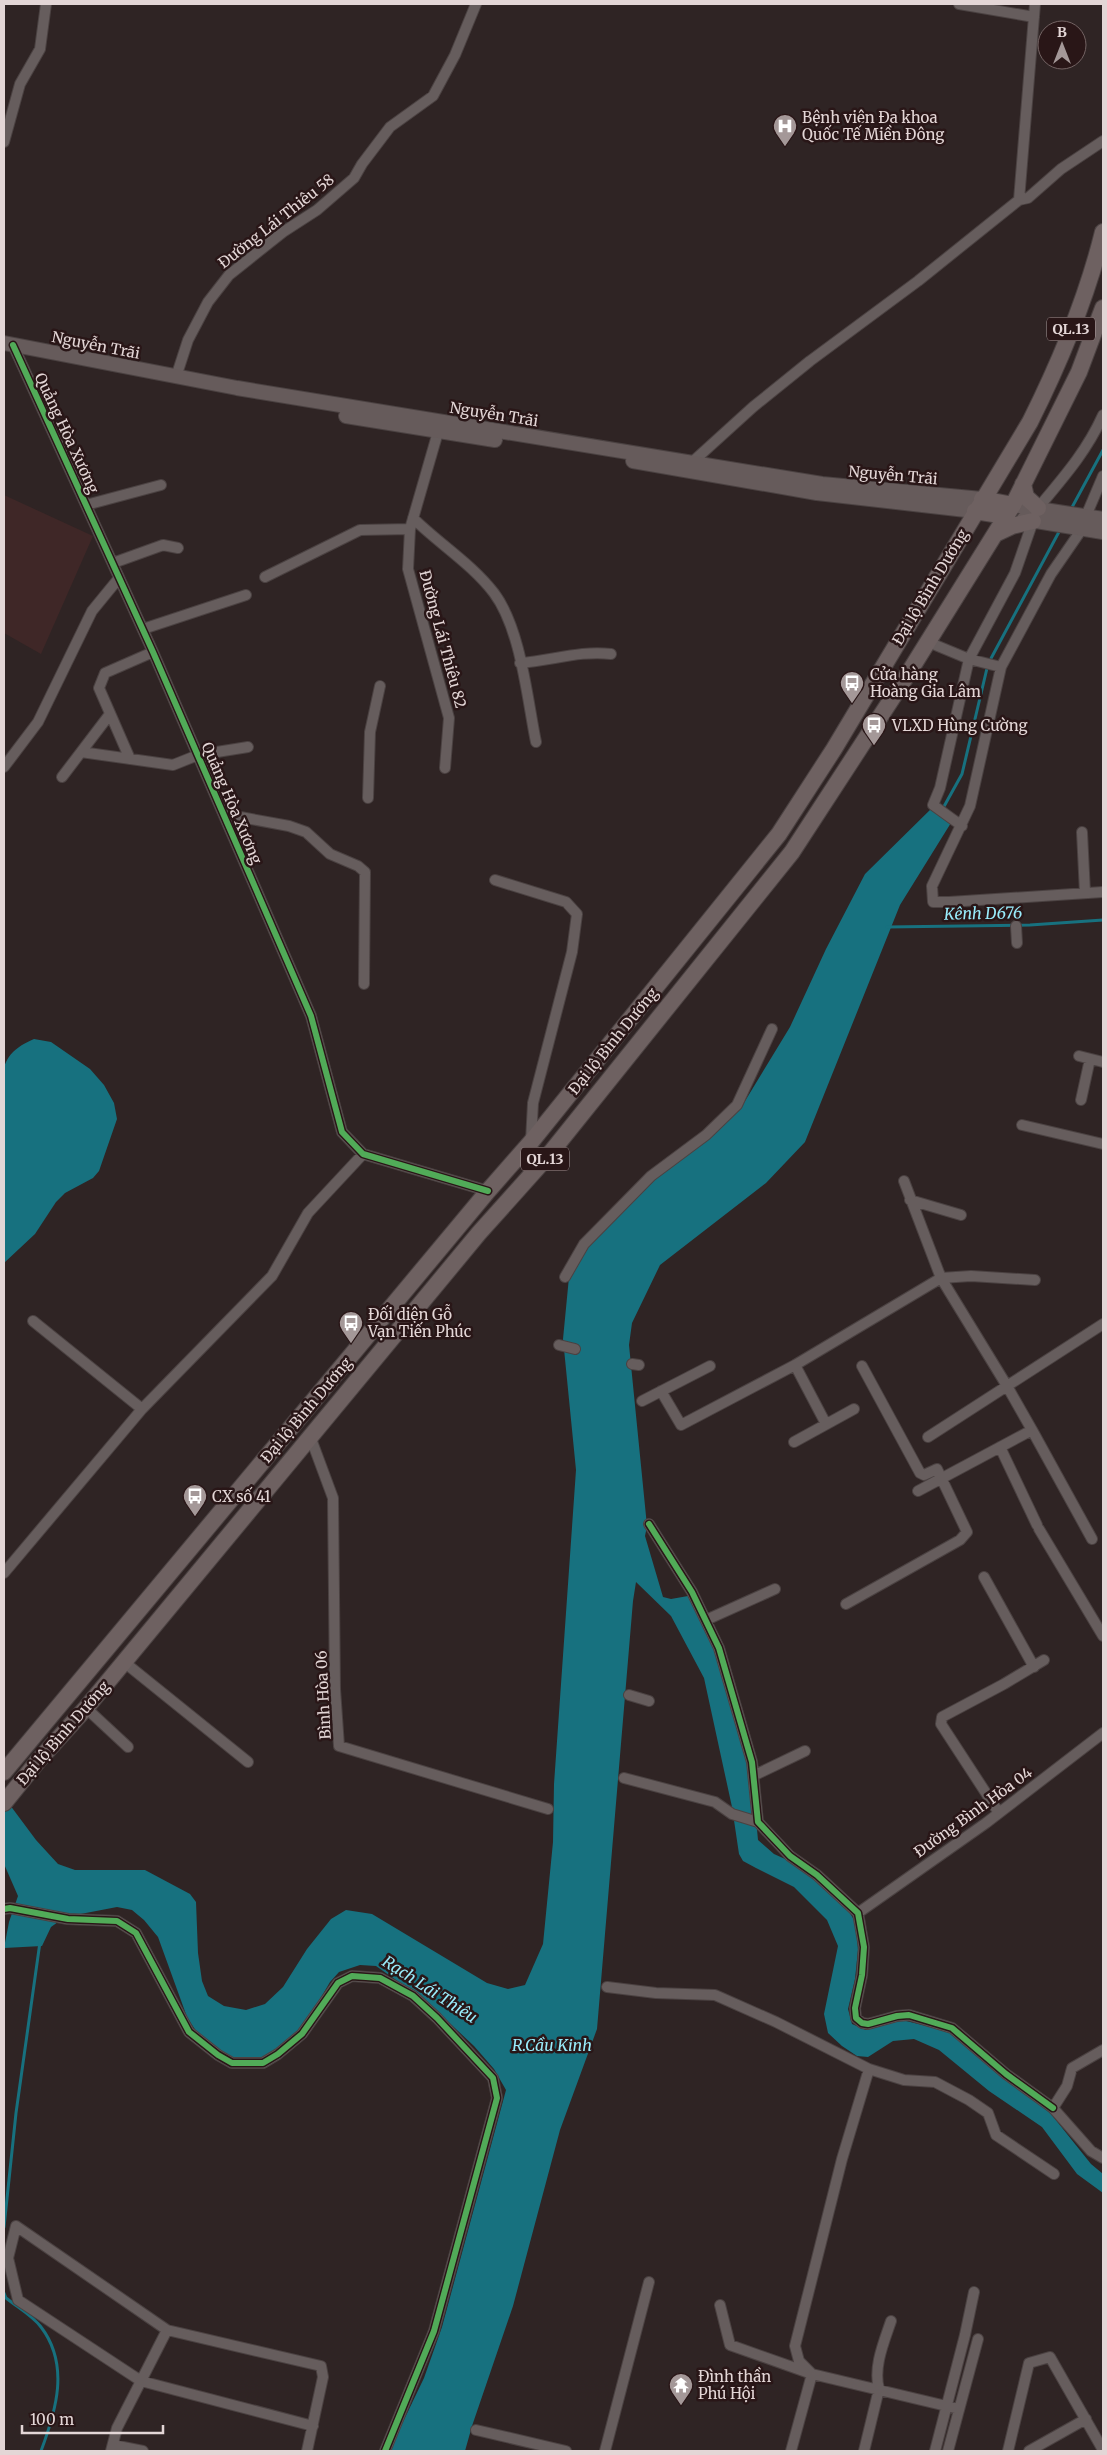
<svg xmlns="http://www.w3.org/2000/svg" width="1107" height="2455" font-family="Merriweather,serif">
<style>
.built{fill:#3f2727}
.water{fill:#17717f}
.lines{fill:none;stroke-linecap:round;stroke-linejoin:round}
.stream{stroke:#17717f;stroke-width:3}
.minor-casing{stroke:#4b4242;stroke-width:12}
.secondary-casing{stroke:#4b4242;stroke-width:16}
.trunk-casing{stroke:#4b4242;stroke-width:18}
.minor{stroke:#665d5d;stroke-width:10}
.secondary{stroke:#665b5b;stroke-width:14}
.trunk{stroke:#6e6161;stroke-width:16}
.cycleway-casing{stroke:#291617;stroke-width:9}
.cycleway{stroke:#51ab58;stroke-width:6}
.labels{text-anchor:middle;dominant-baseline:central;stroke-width:5;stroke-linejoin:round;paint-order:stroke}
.shield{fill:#291617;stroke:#ab9c9d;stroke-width:1}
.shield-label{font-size:14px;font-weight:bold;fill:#e3d6d6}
.poi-label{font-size:15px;fill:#e3d6d6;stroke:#291617;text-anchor:start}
.street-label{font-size:15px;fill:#e3d6d6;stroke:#291617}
.water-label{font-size:16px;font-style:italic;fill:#99ecfb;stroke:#291617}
</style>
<rect width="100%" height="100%" fill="#2f2424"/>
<!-- built -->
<path class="built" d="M4 495 93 536 41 654 4 633Z"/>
<!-- water -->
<path class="water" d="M934 806 954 818 900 905 805 1142 766 1183 660 1265 632 1323 629 1345 647 1526 645 1536 663 1597 671 1599 688 1596 716 1649 752 1776 758 1840 774 1854 794 1863 823 1886 848 1910 856 1923 858 1950 855 1979 848 2009 852 2024 866 2030 902 2020 951 2032 1051 2114 1091 2164 1103 2174V2193L1077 2174 1042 2127 989 2091 939 2050 914 2039 893 2041 868 2057 857 2056 842 2046 828 2033 824 2014 838 1946 827 1920 794 1887 756 1868 743 1861 739 1854 732 1807 704 1678 671 1616 636 1582 633 1601 597 2029 560 2130 513 2306 472 2426 465 2451H389L424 2378 442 2327 506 2090 494 2069 474 2046 426 2001 376 1966 360 1965 339 1972 330 1982 302 2030 261 2062 243 2064 203 2042 187 2017 158 1937 144 1920 132 1910 117 1907 65 1917 51 1927 42 1946 4 1948 9 1922 18 1896 4 1864V1797L36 1840 58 1864 75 1870H145L190 1894 196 1902 198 1953 202 1981 208 1996 224 2006 246 2010 265 2004 283 1987 307 1949 331 1919 346 1910 372 1914 487 1983 508 1989 525 1985 543 1944 553 1842 554 1784 576 1470 563 1339 569 1277 587 1247 655 1177 742 1106 790 1027 826 949 865 874Z
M34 1039 51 1042 90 1069 104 1085 114 1103 117 1119 99 1171 93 1178 65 1193 56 1202 35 1234 4 1263V1067C10 1051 19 1046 34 1039Z"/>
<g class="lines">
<!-- stream -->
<path class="stream" d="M1070 511 1103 450
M942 810 962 774 988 664 1060 530
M887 927 1030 925 1103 920
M4 2227 16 2113 40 1942
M4 2293 6 2298C17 2307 33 2316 41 2327 70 2365 56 2411 41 2451"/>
<!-- minor casing -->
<g class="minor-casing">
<path id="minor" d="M959 4 1034 17
M4 142 20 84 40 49 46 4
M1019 200 1035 4
M13 345 153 652 311 1016 342 1132 363 1154 488 1191
M176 377 188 340 208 302 229 275 283 232 317 210 354 178 362 164 390 127 433 96 455 55 476 4
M438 432 410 529 408 569 449 718 445 768
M688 466 753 407 810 361 918 281 1019 200 1028 198 1061 169 1103 141
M86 505 161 485
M1038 508C1063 478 1087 451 1103 415
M1086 516 1103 476
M413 518C438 543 472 564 494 593 521 629 527 698 536 742
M1082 529 1051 574 1001 667 970 806 932 886 933 902H949L1103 892
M113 563 163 545 178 548
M265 577 360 530 410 529
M143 629 246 595
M928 642 969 659 1001 667
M520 663C551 661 580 650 611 654
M81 752 173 765 198 755 248 747
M130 759 99 688 105 673 153 652
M4 767 38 722 92 611 119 578
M62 777 110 714
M368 798 370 732 380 686
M224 814 289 826 306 832 330 854 358 866 365 872 364 984
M962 826 933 805 940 788 969 659 1015 573 1033 521
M1082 832 1085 893
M495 880 566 902 577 914 572 952 533 1103 531 1141
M1016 926 1017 943
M1079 1056 1103 1062
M1081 1100 1090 1059
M1022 1125 1103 1144
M904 1181 941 1278 1007 1386 1103 1324
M910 1200 961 1215
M565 1277 584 1244 651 1176 706 1135 737 1105 772 1029
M33 1321 142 1409
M559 1345 575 1349
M632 1364 639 1365
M795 1365 826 1424
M661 1391 681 1425 795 1365 941 1278 971 1276 1035 1280
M642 1401 710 1366
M1032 1430 1092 1539
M310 1436 333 1498 335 1689 339 1746 548 1809
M794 1442 854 1409
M1000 1447 1037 1525
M918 1491 1032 1430 1007 1386 928 1437
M649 1524 692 1592 719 1648 752 1762 758 1822 790 1856 817 1875 858 1913 864 1947 862 1975 855 2008 856 2018 862 2023 868 2024 897 2016 909 2015 952 2028 1006 2074 1053 2108
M1039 1529 1103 1636
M4 1573 142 1409 272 1276 308 1213 363 1154
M984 1577 1034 1667
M846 1604 960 1540 967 1532 937 1469 924 1475 920 1473 862 1366
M706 1620 775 1589
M124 1662 248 1762
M629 1695 649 1701
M86 1708 128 1747
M755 1775 805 1751
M624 1778 715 1802 732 1814 758 1822
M999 1813 941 1724 942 1717 1004 1684 1044 1660
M4 1909 10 1908 68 1919 117 1921 136 1933 189 2032 218 2055 232 2063H263L278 2054 302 2034 338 1983 352 1976 380 1978 413 1996 437 2018 493 2078 497 2098 434 2331 385 2451
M858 1913 986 1823 1103 1733
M607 1987 656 1993 715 1995 776 2022 869 2069
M1103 2050 1072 2068 1067 2086 1053 2108 1091 2151 1103 2158
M16 2226 167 2330 141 2381 18 2300 8 2258Z
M720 2305 730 2345 812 2374 959 2409
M167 2330 321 2366 323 2377 307 2451
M812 2374 799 2361 795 2346 842 2159 869 2069 904 2080 935 2082 969 2100 988 2113 996 2135 1054 2174
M476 2430 566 2451
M113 2445 143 2451
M111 2451 117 2428 141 2381 313 2426
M605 2451 649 2282
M791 2451 812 2374
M864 2451 879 2389C873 2367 884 2342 891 2321
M935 2451 965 2335 974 2292
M948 2451 978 2339
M1008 2451 1029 2363 1050 2357 1103 2450
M1029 2451 1086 2419"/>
</g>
<!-- secondary casing -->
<g class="secondary-casing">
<path id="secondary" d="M4 343 237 388 822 484 982 499
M346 416 495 440
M633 461 817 493 975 511
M1013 505 1103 519
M1024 519 1103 532"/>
</g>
<!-- trunk casing -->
<g class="trunk-casing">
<path id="trunk" d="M1023 484 1026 497 1038 508
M982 499 1013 505
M975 511 1006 516
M995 534 1012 526 1033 521
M4 1772 488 1191 531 1142 779 834 834 749 1030 422C1060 362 1087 297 1103 232
M4 1803 38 1761 86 1708 479 1233 548 1156 792 852 906 677 1013 505 1079 372 1103 308"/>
</g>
<!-- minor -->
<use href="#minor" class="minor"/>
<!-- secondary -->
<use href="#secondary" class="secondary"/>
<!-- trunk -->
<use href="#trunk" class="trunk"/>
<!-- cycleway casing -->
<g class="cycleway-casing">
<path id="cycleway" d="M13 345 153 652 311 1016 342 1132 363 1154 488 1191
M649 1524 692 1592 719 1648 752 1762 758 1822 790 1856 817 1875 858 1913 864 1947 862 1975 855 2008 856 2018 862 2023 868 2024 897 2016 909 2015 952 2028 1006 2074 1053 2108
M4 1909 10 1908 68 1919 117 1921 136 1933 189 2032 218 2055 232 2063H263L278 2054 302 2034 338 1983 352 1976 380 1978 413 1996 437 2018 493 2078 497 2098 434 2331 385 2451"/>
</g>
<!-- cycleway -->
<use href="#cycleway" class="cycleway"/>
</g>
<!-- icons -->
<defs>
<g id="hospital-pin" transform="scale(1.25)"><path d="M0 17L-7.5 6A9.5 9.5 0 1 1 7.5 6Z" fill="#a49898" stroke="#291617"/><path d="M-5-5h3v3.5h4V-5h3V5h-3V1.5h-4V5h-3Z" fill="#fff"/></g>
<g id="bus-pin" transform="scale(1.25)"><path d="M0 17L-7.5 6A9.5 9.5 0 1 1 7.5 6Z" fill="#a49898" stroke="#291617"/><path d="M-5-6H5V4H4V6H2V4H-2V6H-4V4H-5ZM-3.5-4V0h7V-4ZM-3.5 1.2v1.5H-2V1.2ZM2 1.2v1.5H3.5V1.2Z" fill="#fff"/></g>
<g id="temple-pin" transform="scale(1.25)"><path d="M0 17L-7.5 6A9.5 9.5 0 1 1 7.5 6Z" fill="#a49898" stroke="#291617"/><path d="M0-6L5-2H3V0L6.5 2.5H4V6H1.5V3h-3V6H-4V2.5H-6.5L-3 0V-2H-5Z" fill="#fff"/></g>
</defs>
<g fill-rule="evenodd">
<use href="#hospital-pin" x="785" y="126"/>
<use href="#bus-pin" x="852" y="683"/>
<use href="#bus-pin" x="874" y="725"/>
<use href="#bus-pin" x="351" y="1323"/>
<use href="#bus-pin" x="195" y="1496"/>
<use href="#temple-pin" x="681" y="2385"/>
</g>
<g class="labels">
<!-- shield labels -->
<g class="shield">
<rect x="1047" y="317.5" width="48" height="23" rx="4"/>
<rect x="521" y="1147.5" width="48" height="23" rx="4"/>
</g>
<g class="shield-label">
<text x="1071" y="329">QL.13</text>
<text x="545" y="1159">QL.13</text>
</g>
<!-- poi labels -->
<g class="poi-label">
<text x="802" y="117">Bệnh viện Đa khoa<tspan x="802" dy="17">Quốc Tế Miền Đông</tspan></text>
<text x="870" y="674">Cửa hàng<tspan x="870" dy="17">Hoàng Gia Lâm</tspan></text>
<text x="892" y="725">VLXD Hùng Cường</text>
<text x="368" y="1314">Đối diện Gỗ<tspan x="368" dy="17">Vạn Tiến Phúc</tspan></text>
<text x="212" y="1496">CX số 41</text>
<text x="698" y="2376">Đình thần<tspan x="698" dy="17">Phú Hội</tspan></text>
</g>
<!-- street labels -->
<g class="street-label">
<text transform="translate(276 221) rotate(-38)">Đường Lái Thiêu 58</text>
<text transform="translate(96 345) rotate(11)">Nguyễn Trãi</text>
<text transform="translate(494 414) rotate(9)">Nguyễn Trãi</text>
<text transform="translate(67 433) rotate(65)">Quảng Hòa Xương</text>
<text transform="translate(893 475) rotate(5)">Nguyễn Trãi</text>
<text transform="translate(930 587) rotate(-59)">Đại lộ Bình Dương</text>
<text transform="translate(443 639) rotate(75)">Đường Lái Thiêu 82</text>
<text transform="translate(232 803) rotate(67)">Quảng Hòa Xương</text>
<text transform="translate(613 1041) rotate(-51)">Đại lộ Bình Dương</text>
<text transform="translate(306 1410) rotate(-50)">Đại lộ Bình Dương</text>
<text transform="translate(323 1695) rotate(-93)">Bình Hòa 06</text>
<text transform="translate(63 1733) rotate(-49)">Đại lộ Bình Dương</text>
<text transform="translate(973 1812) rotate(-36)">Đường Bình Hòa 04</text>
</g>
<!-- water labels -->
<g class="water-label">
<text transform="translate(983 913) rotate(-1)">Kênh D676</text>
<text transform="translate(430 1989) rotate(33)">Rạch Lái Thiêu</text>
<text x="552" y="2045">R.Cầu Kinh</text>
</g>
</g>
<!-- border -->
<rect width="1107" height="2455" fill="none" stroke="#e3d6d6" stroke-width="10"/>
<!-- north arrow -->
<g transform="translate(1062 45)"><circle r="24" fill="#291617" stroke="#736363"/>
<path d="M0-4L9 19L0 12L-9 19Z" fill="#a49898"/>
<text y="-8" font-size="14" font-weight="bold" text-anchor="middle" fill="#e3d6d6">B</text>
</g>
<!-- scale -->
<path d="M22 2425v8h141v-8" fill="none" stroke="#e3d6d6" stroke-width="2.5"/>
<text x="30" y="2425" font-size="15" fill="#e3d6d6" stroke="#291617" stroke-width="4" paint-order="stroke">100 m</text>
</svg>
